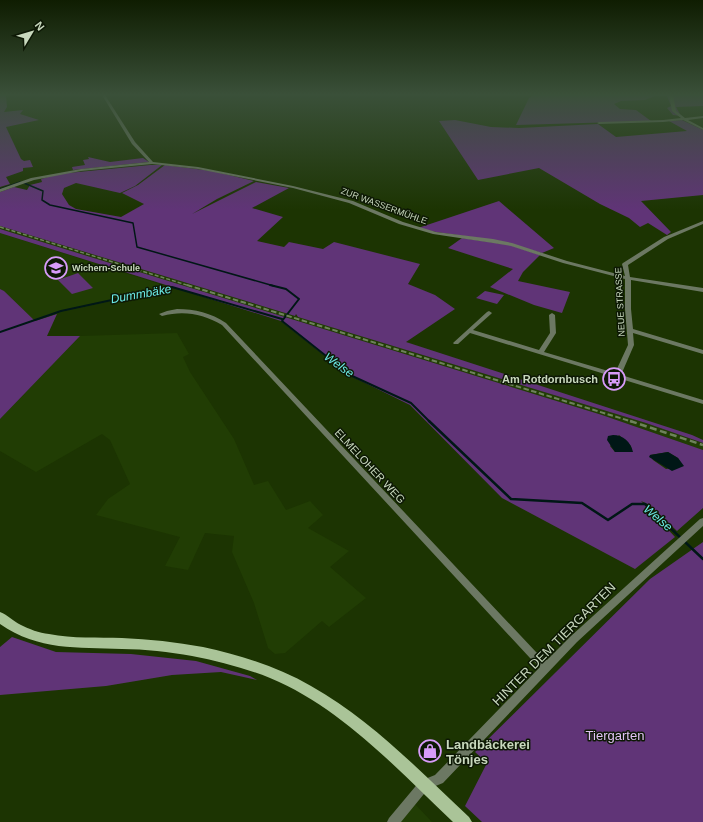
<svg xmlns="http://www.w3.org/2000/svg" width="703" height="822" font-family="Arial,sans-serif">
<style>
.built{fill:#213d04}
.green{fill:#603477;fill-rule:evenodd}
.water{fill:#001716}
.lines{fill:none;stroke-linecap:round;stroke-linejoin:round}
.stream-far2{stroke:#001716;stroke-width:1.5}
.stream-far1{stroke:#001716;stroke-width:2}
.stream{stroke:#001716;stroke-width:2.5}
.minor{fill:#6c7863;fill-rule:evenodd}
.major{fill:#aac498;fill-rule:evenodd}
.rail-far2{stroke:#6e825b;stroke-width:1.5;stroke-dasharray:4 2;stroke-linecap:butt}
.rail-far1{stroke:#6e825b;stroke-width:2;stroke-dasharray:5.5 2.5;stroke-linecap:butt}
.rail{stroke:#6e825b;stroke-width:2.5;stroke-dasharray:7 3.5;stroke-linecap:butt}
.labels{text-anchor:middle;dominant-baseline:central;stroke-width:3;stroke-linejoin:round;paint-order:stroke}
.far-street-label{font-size:9px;fill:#c8d8bd;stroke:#0d1805}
.far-poi-label{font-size:9px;font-weight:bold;fill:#c8d8bd;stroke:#0d1805;text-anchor:start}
.poi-label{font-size:11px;font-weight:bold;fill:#c8d8bd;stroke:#0d1805;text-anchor:end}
.street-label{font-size:11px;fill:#c8d8bd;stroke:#0d1805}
.water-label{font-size:12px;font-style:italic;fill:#6be9e5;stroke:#0d1805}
.near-street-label{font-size:13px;fill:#c8d8bd;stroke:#0d1805}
.near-park-label{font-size:13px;fill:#e1c2f4;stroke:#0d1805}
.near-poi-label{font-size:13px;font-weight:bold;fill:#c8d8bd;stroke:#0d1805;text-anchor:start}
</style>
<rect width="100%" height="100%" fill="#1c3402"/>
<!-- built -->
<path class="built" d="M0 226 646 423 703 443V450L602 415 0 229Z
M0 233 172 288 62 312 35 322 4 291 0 289Z
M177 333 189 354 183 357 190 372 234 439 254 485 268 481 286 510 310 501 323 515 308 528 349 551 330 567 366 598 329 627 322 621 285 653 275 654 268 648 254 603 232 552 234 536 205 533 188 570 165 566 180 537 96 515 108 499 130 484 110 440 102 434 36 472 0 451V419L80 336Z
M414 803 432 822H398Z"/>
<!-- green -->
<path class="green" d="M0 95H6L7 107 4 112 23 110 20 114 39 120 6 127 21 159 24 161 30 160 33 167 23 168V171L6 177 10 184 0 187Z
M534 95H703V106L676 107 681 116 673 115 667 108 671 106 667 96H655L645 100 621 101 614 104 620 109 636 110 651 121 516 125 529 98Z
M455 120 491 127 519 128 598 124 616 137 687 131 669 121 682 120 703 130V195L641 201 671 232 667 235 648 223 640 227 629 218 600 204 539 168 478 180 439 121Z
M88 157 110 162 143 158 149 162 73 170 72 167 85 165 83 160 89 159Z
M150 165H162L135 186 120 193 76 183 64 188 62 194 69 205 76 209 121 217 144 204 122 193 138 185 165 165 212 171 254 181 217 199 192 214 256 182 289 188 252 208 283 217 257 241 284 247 289 242 323 249 334 242 420 264 408 284 435 295 455 309 406 342 692 435 703 440V443L646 423 298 317 296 314 295 316 0 226V192L14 187 27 190 30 185 42 182 41 179 58 174Z
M499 201 554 248 542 253 500 241 436 232 418 228Z
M0 229 602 415 703 450V508L677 531 650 505 641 501 675 537 635 569 502 498 410 405 349 375 281 321 0 233ZM619 435 631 446 632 452H615L610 446ZM668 452 678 458 683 466 666 469 653 460 650 455Z
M462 238 510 245 540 255 523 272 518 281 570 292 562 313 534 305 490 287 513 269 448 248Z
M78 273 93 288 72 294 58 280Z
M0 289 4 291 35 321 57 314 47 336H80L0 419Z
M485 291 504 295 497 304 476 298Z
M703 542V822H482L465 806 487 763 475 752 650 579Z
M12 637 56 652 131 654 196 661 250 676 257 680 221 672 172 675 106 686 0 695V647Z"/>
<!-- water -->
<path class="water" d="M613 435C623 435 631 442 633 452H615L607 440 608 436Z
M668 452 678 458 684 466 672 471 649 457 650 455Z"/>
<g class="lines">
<!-- stream-far2 -->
<path class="stream-far2" d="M24 183 43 191 42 200 50 205 133 223 137 247 274 286
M0 189 20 182"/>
<!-- stream-far1 -->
<path class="stream-far1" d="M270 285 286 289 299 299 282 321 350 375 411 403 430 422
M0 332 61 311 172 287 282 319"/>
<!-- stream -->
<path class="stream" d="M429 421 511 499 582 503 608 520 632 504H645L703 559"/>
<!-- minor -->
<path class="minor" d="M102 95H105L135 142 153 162 198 167 293 186 353 201 403 222 436 232 493 239 512 243 567 261 625 276 622 264 623 263 664 237 703 221V224L668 239 628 265 630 277 703 288V292L631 280V309L633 329 703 350V354L633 333 634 345 621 375 703 400V404L470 333 458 344H454L453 343 487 312 489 311 492 313 491 314 473 330 539 350 550 333 549 315 552 313 555 315 556 333 544 352 615 373 628 345 625 309V279L563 263 511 246 493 243 433 234 399 224 349 203 293 188 198 169 152 164 81 171 34 180 0 192V189L31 178 81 169 149 162 132 144Z
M669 95H673L676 111 685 118 703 116V118L688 120 703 128V130L683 120 663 122 599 124 597 123 599 122 663 120 681 118 672 111Z
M177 309C195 309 211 313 226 323L536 652 547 660 571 636 700 519 703 518V526L577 642 443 783 428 789 401 822H387L389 818 420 781 435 775 540 667 530 658 222 325C203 314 184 310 162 316L159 314 167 311Z"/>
<!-- major -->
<path class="major" d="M0 612C8 615 13 621 21 625 29 629 39 633 49 634 73 639 98 637 122 638 149 639 176 642 203 647 240 655 278 667 311 686 371 720 419 770 469 817L472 822H453C398 770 342 708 270 678 245 668 218 661 192 656 169 652 145 649 122 649 77 647 39 651 0 624Z"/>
<!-- rail-far2 -->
<path class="rail-far2" d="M0 227 190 286"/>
<!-- rail-far1 -->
<path class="rail-far1" d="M187 285 633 422"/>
<!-- rail -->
<path class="rail" d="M630 421 703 445"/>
</g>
<!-- sky -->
<linearGradient id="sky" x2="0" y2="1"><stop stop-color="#0f1d01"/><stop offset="0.45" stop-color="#3a5039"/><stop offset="1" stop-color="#3a5039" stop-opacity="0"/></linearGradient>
<rect width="703" height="210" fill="url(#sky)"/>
<!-- icons -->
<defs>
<g id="school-ring" transform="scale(1.15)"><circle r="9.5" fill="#0d1805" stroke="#d79bf9" stroke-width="1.5"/><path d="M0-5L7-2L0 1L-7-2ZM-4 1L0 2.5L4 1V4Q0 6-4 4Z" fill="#d79bf9"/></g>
<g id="bus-ring" transform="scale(1.15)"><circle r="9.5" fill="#0d1805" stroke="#d79bf9" stroke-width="1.5"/><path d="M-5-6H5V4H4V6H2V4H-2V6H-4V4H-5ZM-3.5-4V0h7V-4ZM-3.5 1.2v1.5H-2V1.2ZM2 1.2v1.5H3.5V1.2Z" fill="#d79bf9"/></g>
<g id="shop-ring" transform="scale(1.15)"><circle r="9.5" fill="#0d1805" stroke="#d79bf9" stroke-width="1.5"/><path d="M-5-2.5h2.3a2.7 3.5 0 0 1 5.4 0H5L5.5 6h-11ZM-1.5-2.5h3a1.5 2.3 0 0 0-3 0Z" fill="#d79bf9"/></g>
</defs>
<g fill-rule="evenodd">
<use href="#school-ring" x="56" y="268"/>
<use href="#bus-ring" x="614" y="379"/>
<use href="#shop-ring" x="430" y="751"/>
</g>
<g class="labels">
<!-- far-street labels -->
<g class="far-street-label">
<text transform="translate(384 206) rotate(20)">ZUR WASSERMÜHLE</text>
<text transform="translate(620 302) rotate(-93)">NEUE STRASSE</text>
</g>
<!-- far-poi labels -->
<g class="far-poi-label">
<text x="72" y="268">Wichern-Schule</text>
</g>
<!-- poi labels -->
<g class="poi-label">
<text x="598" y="379">Am Rotdornbusch</text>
</g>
<!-- street labels -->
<g class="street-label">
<text transform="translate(370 466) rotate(47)">ELMELOHER WEG</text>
</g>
<!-- water labels -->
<g class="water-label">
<text transform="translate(141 294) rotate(-10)">Dummbäke</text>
<text transform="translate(339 365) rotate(36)">Welse</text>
<text transform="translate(658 518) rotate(40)">Welse</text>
</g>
<!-- near-street labels -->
<g class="near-street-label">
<text transform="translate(554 644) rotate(-45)">HINTER DEM TIERGARTEN</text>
</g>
<!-- near-park labels -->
<g class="near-park-label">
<text x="615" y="735">Tiergarten</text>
</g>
<!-- near-poi labels -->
<g class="near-poi-label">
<text x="446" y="744">Landbäckerei<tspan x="446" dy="15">Tönjes</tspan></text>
</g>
</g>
<!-- north arrow -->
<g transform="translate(32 32) rotate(52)" stroke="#0d1805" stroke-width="3" paint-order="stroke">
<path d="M0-3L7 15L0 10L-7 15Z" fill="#c8d8bd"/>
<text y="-6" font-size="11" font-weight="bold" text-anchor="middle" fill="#c8d8bd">N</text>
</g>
</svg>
